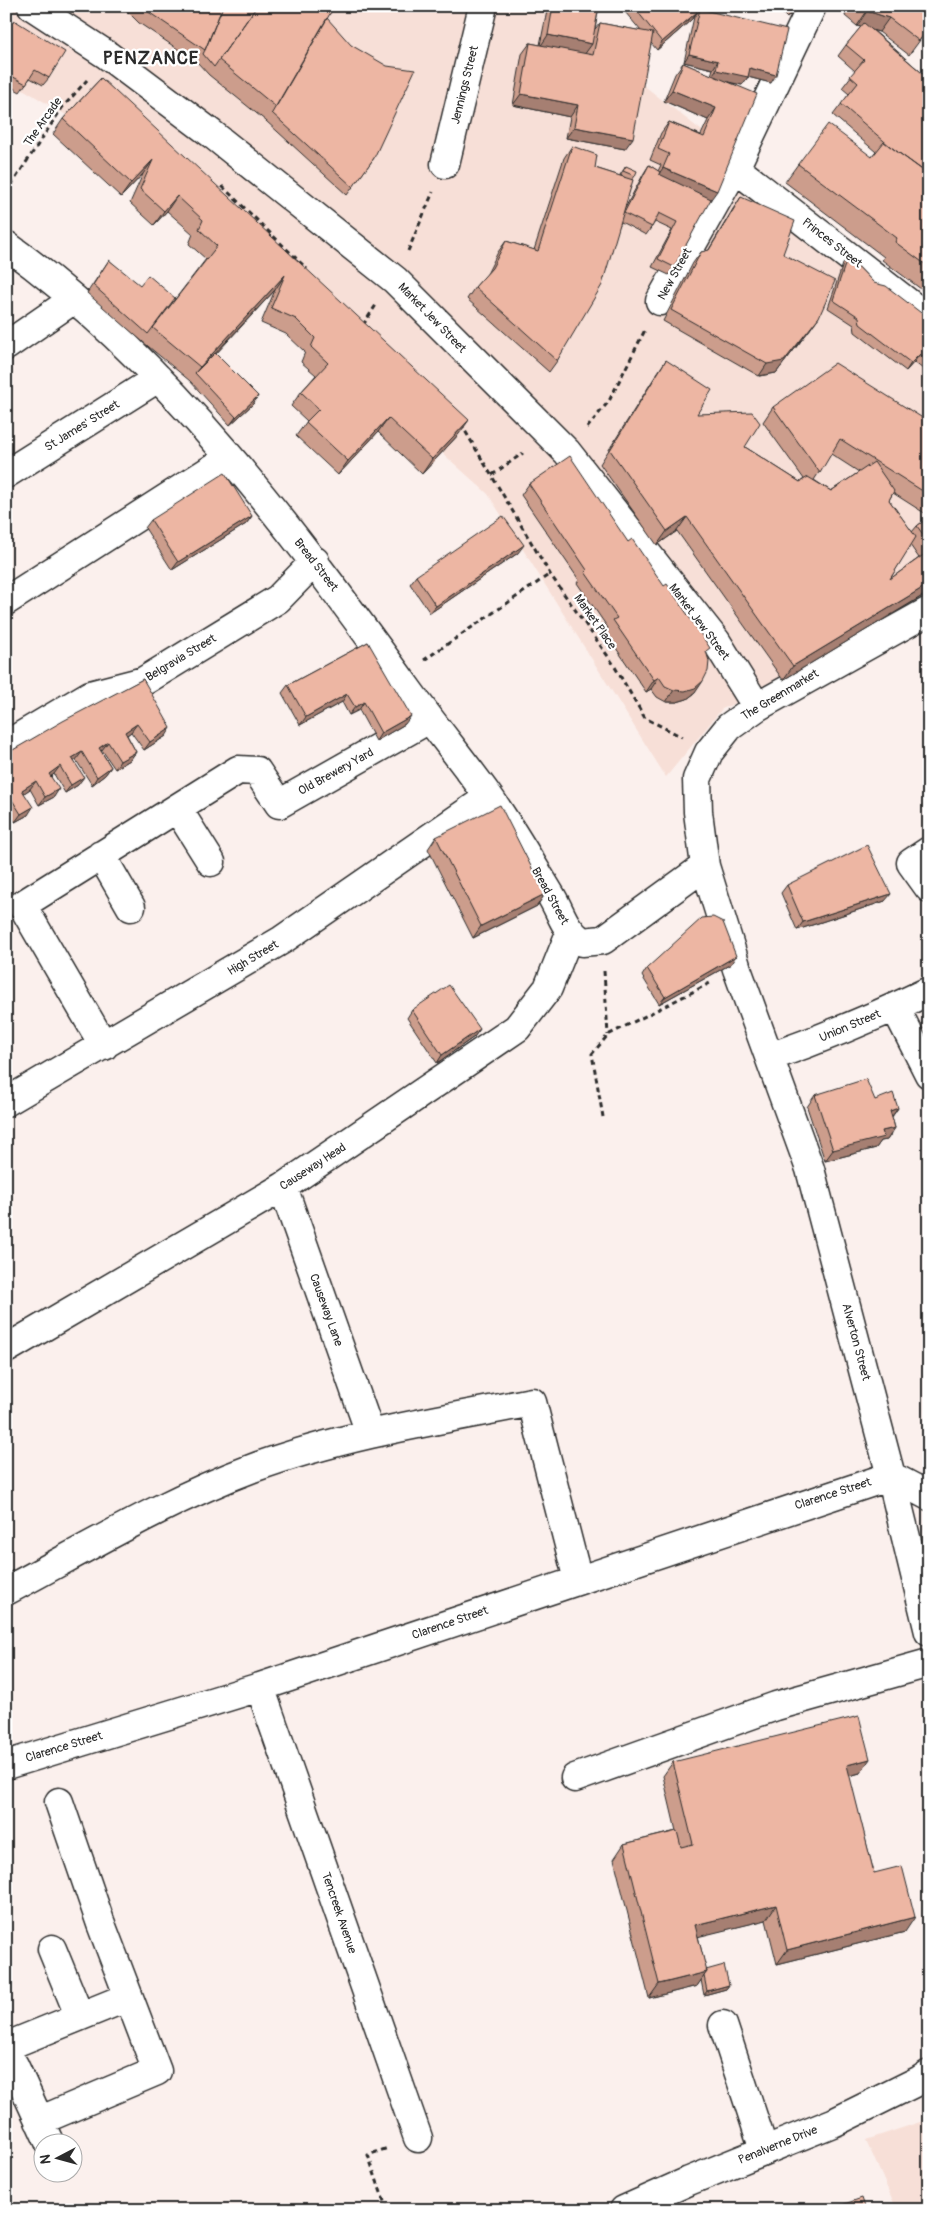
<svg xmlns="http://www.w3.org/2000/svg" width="935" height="2216" font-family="Pangolin,sans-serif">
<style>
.built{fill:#f7dfd7}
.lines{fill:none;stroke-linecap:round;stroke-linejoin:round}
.minor-casing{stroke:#2b2b2b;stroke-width:31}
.path{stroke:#2b2b2b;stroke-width:3;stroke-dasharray:5 4;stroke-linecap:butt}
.minor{stroke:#fff;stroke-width:28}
.wall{fill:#cc9d8c;stroke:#2b2b2b;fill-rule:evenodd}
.shaded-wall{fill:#a67f72;stroke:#2b2b2b}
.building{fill:#edb6a3;stroke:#2b2b2b}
.labels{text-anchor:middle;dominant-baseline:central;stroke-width:4.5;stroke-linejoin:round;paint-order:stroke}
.street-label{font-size:12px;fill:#2b2b2b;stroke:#fff}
.district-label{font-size:18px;font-weight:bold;letter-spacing:1px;fill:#2b2b2b;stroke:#fff}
</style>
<rect width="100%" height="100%" fill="#fbf0ed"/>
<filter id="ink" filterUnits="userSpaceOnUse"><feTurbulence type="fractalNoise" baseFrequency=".02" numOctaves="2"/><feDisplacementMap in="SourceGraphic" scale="10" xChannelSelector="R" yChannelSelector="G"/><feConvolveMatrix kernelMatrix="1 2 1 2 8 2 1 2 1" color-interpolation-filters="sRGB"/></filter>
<g filter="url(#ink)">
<!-- built -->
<path class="built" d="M6 6H542L929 308V617L722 709 666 777 488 494 159 199 96 133 6 79Z
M929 2119V2210H897L866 2140Z"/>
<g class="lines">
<!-- minor casing -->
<g class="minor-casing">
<path id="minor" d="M32 6 107 55 212 134 395 280 567 452 716 641 757 707
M445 164 483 6
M735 168 929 319
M6 245C170 363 292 530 409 691 435 727 463 761 489 797 511 828 530 861 550 894 562 913 563 928 582 942L603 940 705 866
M660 301 735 168 812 6
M6 346 74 299
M6 474 158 378
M6 601 229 458
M929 611 757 707 729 727 709 752 697 779 698 812 705 866 737 969 810 1169 891 1476 929 1632
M6 745 90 695 144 681 278 599 315 561
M177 808 211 862
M929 851 911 863 929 888
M101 855 131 907
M895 1007 929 1074
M104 1046 22 905 238 770 257 771 279 804 429 719
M770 1057C824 1038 877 1016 929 991
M6 1102 282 940 489 797
M283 1187 370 1433
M6 1349 283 1187 517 1028 548 988 570 933
M891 1476 929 1496
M6 1591C87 1548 167 1500 253 1468 343 1435 438 1420 532 1402L578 1580
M260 1687 418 2138
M6 1765 260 1687 891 1476
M575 1778 776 1706 929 1663
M52 1949 79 2015
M723 2025 764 2150
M7 2046 128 1997
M14 2065 50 2144
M39 2121 157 2071 101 1924 59 1802
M624 2210 689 2181 835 2122 920 2080 929 2074"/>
</g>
<!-- path -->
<path class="path" d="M222 186 307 269
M6 193 62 108 87 80
M408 251 433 192
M363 325 376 305
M461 424 550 574 612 662 645 718 682 737
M587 428 609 401 646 328
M492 475 523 453
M424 660 550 574
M604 971 608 1035
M603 1117 592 1054 608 1035 710 983
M387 2210 368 2155 388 2148"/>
<!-- minor -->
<use href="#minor" class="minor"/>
</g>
<!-- wall -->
<path class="wall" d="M122 6H333L327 18 374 158 347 195 266 121 209 75 197 62 139 23Z
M548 6H599L595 29 600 23 641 31 620 6H692L697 12 691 20 657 50 651 43 625 149 566 138 570 117 513 105 522 54 530 43 540 45Z
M775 6H800L787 18Z
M848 6H929V28L909 55 879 32 873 30 929 79V295L882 260 884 257 785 182 798 164 872 157 876 152 833 115 849 94 842 88 855 71 838 56 846 45 861 27 857 26 845 16Z
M700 9 771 83 748 77 742 85 727 82 709 201 674 267 669 275 652 267 672 230 655 222 646 235 621 222 557 361 549 372 467 299 475 287 487 274 498 252 506 241 534 250 564 158 572 146 595 168 626 178 620 175 626 166 635 176 632 180 624 210 644 173 649 165 658 171 661 165 650 160 661 133 669 122 701 135 708 120 664 101 675 74 683 63 711 75 713 69 684 62 694 17Z
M6 19 49 78 43 85 30 78 20 92 6 84Z
M101 78 459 434 422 474 378 432 338 475 296 436 307 421 291 406 301 392 316 375 301 362 305 352 286 334 261 323 275 290 216 354 258 396 253 404 230 425 190 381 143 342 87 293 109 260 166 311 206 259 189 244 193 234 167 211 154 225 130 203 143 174 121 197 53 134 63 119Z
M741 197 783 254 811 328 776 373 759 376 663 321 693 263 701 252 708 251 733 209Z
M848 256 874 283 929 361 923 369 914 362 906 371 855 332 854 325 828 308 843 264Z
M666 360 697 414 745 447 800 482 804 479 763 422 773 407 929 422V516L893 493 889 500 912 532 917 526 929 517V592L783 680 677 531 657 545 600 464 656 375ZM831 454 859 472 831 491 814 480ZM910 545 919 558 890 579Z
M529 484 628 542 707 653 695 693 687 699 677 702H666L657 697 651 689 646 692 605 632 608 628 577 583 579 580 521 495Z
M252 516 246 524 172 570 145 528 151 520Z
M518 553 430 613 410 584 416 576Z
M368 642 405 724 376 741 359 710 349 715 342 702 300 725 282 693 288 685Z
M143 679 166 736 144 750 131 732 127 735 136 752 130 760 115 769 102 750 101 751 111 767 105 775 92 785 76 760 74 761 78 785 65 793 54 774 51 777 54 797 39 805 30 789 24 793 28 815 15 822 6 808V754Z
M436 837 545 894 537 906 473 938 428 849Z
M787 885 885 901 797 930 781 893Z
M731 964 659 1004 642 976 647 968Z
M412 1010 480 1029 474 1037 437 1063 407 1018Z
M815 1095 875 1100 898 1108 892 1117 895 1128 887 1140 881 1141 876 1148 825 1161 807 1107Z
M673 1762 860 1773 849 1776 874 1873 905 1932 777 1964 766 1920 698 1936 706 1970 729 1985 726 1989 704 1995 701 1980 697 1986 649 1998 614 1859 624 1844 676 1831 663 1776Z"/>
<!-- shaded-wall -->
<path class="shaded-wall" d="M797 6H800L787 18 792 10Z
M867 11 889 18 879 32 857 26Z
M697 12 691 20 657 50 662 42Z
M548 35 592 44 584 55 540 47Z
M689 54 718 61 713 69 684 62Z
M750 68 776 75 771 83 748 77 742 85 710 78 716 70Z
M672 90 716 108 708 120 664 101Z
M521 94 578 105 570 117 513 105Z
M574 127 633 138 625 149 566 138Z
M153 160 143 174 121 197 131 183Z
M663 168 717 191 709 202 655 179Z
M177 196 167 211 154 225 164 211Z
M285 275 275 290 196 374 195 373 200 367Z
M819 317 811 328 776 373 759 376 767 364Z
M920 354 914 362 906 371 911 363Z
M258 396 253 404 230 425 236 417Z
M388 418 378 432 338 475 348 461Z
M469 420 459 434 422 474 432 459Z
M252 516 246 524 172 570 178 562Z
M687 517 677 531 657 545 667 531Z
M524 545 518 553 430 613 436 606Z
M929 584V592L783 680 793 666Z
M659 677 651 689 646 692 654 680Z
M703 681 695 693 687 699 677 702H666L674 690Z
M347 694 342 702 300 725 306 717Z
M364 702 359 710 349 715 355 707Z
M411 716 405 724 376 741 381 733Z
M137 724 131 732 120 740 125 732Z
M171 728 166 736 144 750 150 742Z
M108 742 102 750 94 756 99 748Z
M82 752 76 760 67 766 72 758Z
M136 752 130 760 115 769 120 761Z
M60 766 54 774 43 782 49 774Z
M111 767 105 775 92 785 97 777Z
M84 777 78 785 65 793 71 785Z
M36 781 30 789 17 798 22 790Z
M59 789 54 797 39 805 45 797Z
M33 807 28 815 15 822 21 814Z
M545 894 537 906 473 938 481 926Z
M891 894 885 901 797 930 803 922Z
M736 956 731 964 659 1004 665 997Z
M480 1029 474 1037 437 1063 442 1055Z
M898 1108 890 1119V1111Z
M895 1128 887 1140 881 1141 876 1148 825 1161 833 1150 882 1131Z
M870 1759 860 1773 837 1779 847 1765Z
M776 1905 766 1920 685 1940 695 1925Z
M915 1917 905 1932 777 1964 787 1950Z
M707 1972 697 1986 649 1998 659 1984Z
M729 1985 726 1989 704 1995 707 1991Z"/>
<!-- building -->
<path class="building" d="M142 6H223L205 50 147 11Z
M223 6H257L214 67 203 54 205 50Z
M257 6H333L331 12 276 107 219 60Z
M553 6H599L592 44 548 35Z
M633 6H692L697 12 662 42Z
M788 6H797L792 10Z
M860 6H929V27L919 41 889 18 867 11Z
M700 9 787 30 776 75 750 68 748 77 716 70 718 61 689 54Z
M327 18 351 45 387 66 415 70 374 158 353 187 272 113Z
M6 19 13 22 14 20 65 52 49 78 35 70 26 84 8 74 6 78Z
M600 23 653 33 633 138 574 127 578 105 521 94 530 43 593 55Z
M864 23 929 79V173L928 174 891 147 841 104 858 83 850 76 864 60 846 45Z
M683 63 757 94 717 191 663 168 669 154 658 149 669 122 704 137 716 108 672 90Z
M101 78 469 420 432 459 388 418 348 461 306 422 319 409 301 392 328 363 311 347 315 338 296 319 271 308 285 275 200 367 153 328 217 246 199 229 203 220 177 196 164 211 140 189 153 160 131 183 63 119Z
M828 124 872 157 884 142 929 175V267L895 242 897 238 798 164Z
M572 146 597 155 595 168 633 180 602 285 557 361 475 287 492 268 506 241 538 251Z
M649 165 660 172 659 174 711 199 674 267 658 259 677 222 659 213 652 227 624 213Z
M626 166 637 171 635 176 623 171Z
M741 197 795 221 783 254 835 281 819 317 784 361 767 364 671 310 701 252 709 250Z
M848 256 874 283 886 286 929 319V361L920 354 911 363 860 324 859 317 833 300Z
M109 260 140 285 148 275 175 298 148 334 93 285Z
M215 353 258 396 236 417 195 373Z
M666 360 712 390 697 414 752 412 760 423 745 447 800 482 808 477 831 491 874 462 894 491 889 500 916 537 890 579 929 551V584L793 666 687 517 667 531 610 450Z
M835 363 929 422V495L840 439 820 473 773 407Z
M570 456 628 542 632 539 664 586 667 584 710 648 706 651 709 661 708 671 703 681 695 688 685 691 674 690 665 686 659 677 654 680 613 620 617 618 585 572 587 570 529 484Z
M225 473 252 516 178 562 151 520Z
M503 516 524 545 436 606 416 576Z
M929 517V543L917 526Z
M368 642 411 716 381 733 364 702 355 707 347 694 306 717 288 685Z
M143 679 171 728 150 742 137 724 125 732 136 752 120 761 108 742 99 748 111 767 97 777 82 752 72 758 84 777 71 785 60 766 49 774 59 789 45 797 36 781 22 790 33 807 21 814 9 795 6 796V754L63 721Z
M500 805 545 894 481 926 436 837Z
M6 813 11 820 6 823Z
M867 845 891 894 803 922 787 885Z
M713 917 723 922 736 956 665 997 647 968 702 918Z
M449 985 480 1029 442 1055 412 1010Z
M866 1079 875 1100 893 1093 898 1108 890 1111 895 1128 882 1131 884 1137 833 1150 815 1095Z
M859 1716 870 1759 847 1765 874 1873 902 1866 915 1917 787 1950 776 1905 695 1925 707 1972 659 1984 624 1844 677 1831 681 1847 693 1844 673 1762Z
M724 1965 729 1985 707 1991 704 1976 707 1972 706 1970Z
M862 2198 866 2210H827Z"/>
</g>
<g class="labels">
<!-- street labels -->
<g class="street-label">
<text transform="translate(465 85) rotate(-76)">Jennings Street</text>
<text transform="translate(43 122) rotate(-55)">The Arcade</text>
<text transform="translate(832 243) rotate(38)">Princes Street</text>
<text transform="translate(675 274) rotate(-61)">New Street</text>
<text transform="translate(432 318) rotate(46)">Market Jew Street</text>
<text transform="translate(82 426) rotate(-32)">St James' Street</text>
<text transform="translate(316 565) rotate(52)">Bread Street</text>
<text transform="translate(595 622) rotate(55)">Market Place</text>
<text transform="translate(699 622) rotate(53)">Market Jew Street</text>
<text transform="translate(181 658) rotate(-31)">Belgravia Street</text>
<text transform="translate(780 695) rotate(-31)">The Greenmarket</text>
<text transform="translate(336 772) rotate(-29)">Old Brewery Yard</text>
<text transform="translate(550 896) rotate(61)">Bread Street</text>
<text transform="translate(253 958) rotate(-31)">High Street</text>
<text transform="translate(850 1026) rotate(-23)">Union Street</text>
<text transform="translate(313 1167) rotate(-33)">Causeway Head</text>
<text transform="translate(326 1310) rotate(70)">Causeway Lane</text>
<text transform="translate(856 1342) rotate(75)">Alverton Street</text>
<text transform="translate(833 1494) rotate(-18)">Clarence Street</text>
<text transform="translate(450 1623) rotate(-19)">Clarence Street</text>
<text transform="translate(64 1747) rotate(-17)">Clarence Street</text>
<text transform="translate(339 1913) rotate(71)">Tencreek Avenue</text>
<text transform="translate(778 2145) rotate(-22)">Penalverne Drive</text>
</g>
<!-- district labels -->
<g class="district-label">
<text x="151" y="58">PENZANCE</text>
</g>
</g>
<!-- margin -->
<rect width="935" height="2216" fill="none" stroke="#fff" stroke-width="25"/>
<rect x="12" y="12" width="910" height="2191" fill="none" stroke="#2b2b2b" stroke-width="2" filter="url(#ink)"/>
<!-- north arrow -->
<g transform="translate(58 2158) rotate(264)"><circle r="24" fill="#ffffff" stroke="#aaaaaa"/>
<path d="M0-4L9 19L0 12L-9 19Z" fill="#2b2b2b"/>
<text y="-8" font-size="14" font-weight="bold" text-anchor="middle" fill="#2b2b2b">N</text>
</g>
</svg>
